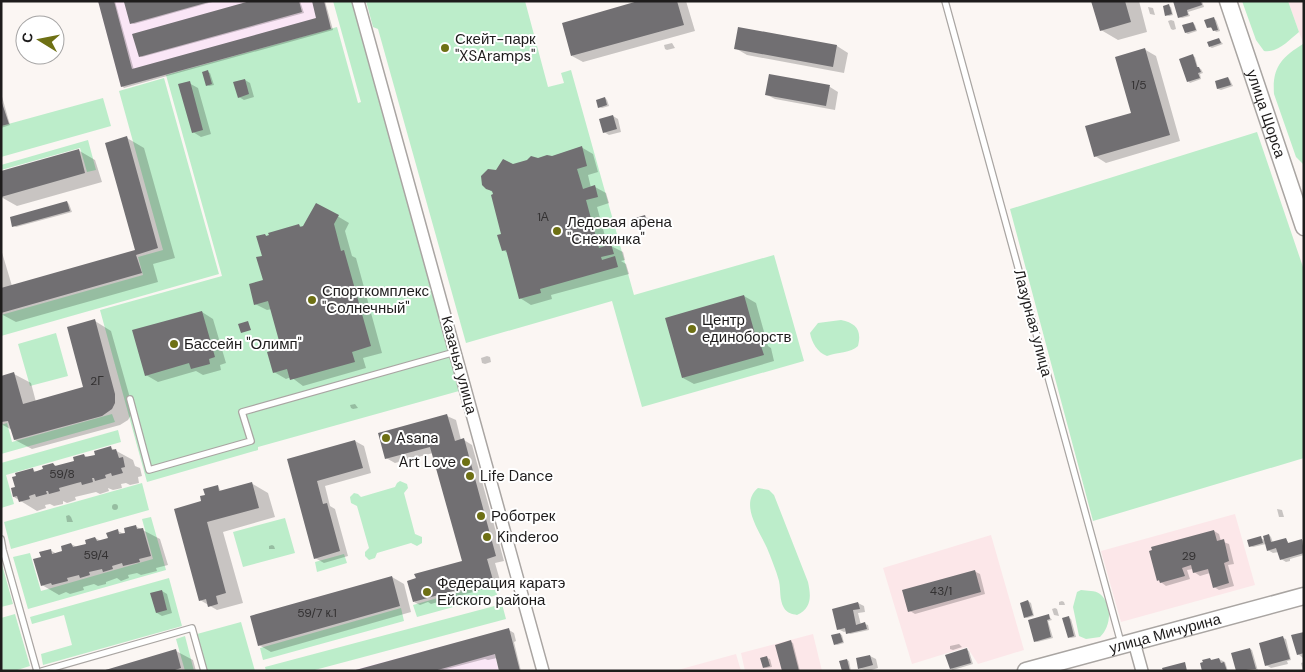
<svg xmlns="http://www.w3.org/2000/svg" width="1305" height="672" font-family="'DM Sans',sans-serif">
<style>
.commercial{fill:#fce7e9}
.industrial{fill:#fae6f6}
.green{fill:#bcedca}
.shadow{fill:#0003}
.building{fill:#716f72}
.lines{fill:none;stroke-linecap:round;stroke-linejoin:round}
.lane-casing{stroke:#a9a5a2;stroke-width:8}
.street-casing{stroke:#a9a5a2;stroke-width:14}
.secondary-casing{stroke:#a9a5a2;stroke-width:19}
.lane{stroke:#fff;stroke-width:5.5}
.street{stroke:#fff;stroke-width:11}
.secondary{stroke:#fff;stroke-width:16}
.poi-dot{fill:#6e7014;stroke:#fff;stroke-width:2}
.labels{text-anchor:middle;dominant-baseline:central;stroke-width:4;stroke-linejoin:round;paint-order:stroke}
.number-label{font-size:12px;fill:#333132}
.poi-label{font-size:15px;fill:#1e1c1c;stroke:#fff;text-anchor:start}
.street-label{font-size:15px;fill:#1e1c1c;stroke:#fff}
</style>
<rect width="100%" height="100%" fill="#fbf6f3"/>
<!-- commercial -->
<path class="commercial" d="M1288 1H1304V45L1299 32Z
M1235 514 1255 585 1121 622 1101 551Z
M991 535 1024 650 978 664 967 647 912 664 883 568Z
M813 634 822 671H745L741 653Z
M736 654 741 671H674Z"/>
<!-- industrial -->
<path class="industrial" d="M98 1H324L331 29 121 87Z
M489 634 499 671H350Z"/>
<!-- green -->
<path class="green" d="M333 1H353L378 91V98L459 391 258 447V450L147 482 100 310 222 276 166 75 337 27 358 103 361 102Z
M366 1H525L548 87 564 83 561 73 571 70 634 295 774 255 804 361 642 407 612 301 466 343 378 29 373 27Z
M1242 1H1288L1299 32C1289 40 1278 53 1264 51L1256 40Z
M1303 44 1304 45V165L1296 157 1274 94C1272 67 1282 57 1303 44Z
M164 78 219 274 1 336V315L143 275 138 257 163 250 119 91Z
M103 98 111 126 1 157V126Z
M1257 132 1304 270V458L1093 521 1010 209Z
M88 140 96 170 87 172 80 148 1 170V165Z
M841 320C856 323 862 330 858 346 851 353 837 352 827 356 817 352 812 343 810 333L818 323Z
M56 333 68 376 30 386 18 344Z
M112 414 115 422 1 454V425L7 423 12 442Z
M118 430 121 442 6 475 14 504 1 508V463Z
M400 481 407 484 408 488 404 493 415 534 422 537V543L417 546 411 543 377 553 375 558 369 560 365 556V552L369 548 357 506 351 503 350 497 354 493 358 494 361 497 395 487 397 483Z
M142 483 149 510 11 549 4 522Z
M758 488 769 490 774 495 808 582C811 596 812 608 797 615 792 614 787 613 784 608 779 599 781 590 779 581 776 570 771 558 767 548 759 530 739 504 758 488Z
M151 517 166 570 28 609 13 557 30 553 41 591 153 559 142 519Z
M285 518 295 553 243 567 233 532Z
M344 554 347 563 317 572 315 562Z
M1 561 13 604 1 607Z
M169 578 182 626 43 665 41 654 72 645 64 615 32 624 30 617Z
M494 582 497 595 417 617 413 605Z
M1081 590C1087 591 1095 590 1100 594 1113 605 1111 627 1100 637L1086 639 1079 636 1073 607 1077 592Z
M502 604 506 619 311 671H266L265 667Z
M401 608 404 621 263 660 260 648Z
M15 614 30 666 14 671H1V618Z
M241 622 255 671H207L197 634Z
M185 636 194 671H185L176 639Z"/>
<!-- shadow -->
<path class="shadow" d="M99 1H115L134 70 318 19 313 1H325L333 30 124 88 122 86Z
M134 1H216L134 24 131 23Z
M255 1H300L304 13 142 57 140 56Z
M642 1H686L695 31 583 62 572 56Z
M1092 1H1139L1147 32 1118 40 1101 30Z
M1178 1H1202L1204 7 1188 12 1190 16 1182 18 1179 17Z
M1168 6 1171 7 1173 15 1169 16 1166 15Z
M1148 7 1153 8 1155 15 1150 14Z
M1214 19 1216 20 1220 31 1216 32 1213 28H1208Z
M1171 20 1174 21 1176 29 1173 30 1171 29 1168 21Z
M1193 23 1195 25 1197 31 1188 34 1186 33Z
M1219 39 1223 44 1212 48 1210 47Z
M672 43 675 48 667 50 665 49 664 45Z
M837 46 848 53 844 73 747 55 735 48Z
M1144 49 1156 56 1180 141 1106 163 1095 156 1133 113Z
M1193 56 1195 57 1198 68 1201 69 1203 73 1200 74 1201 79 1190 83 1188 81Z
M208 72 210 73 214 85 209 86 207 85Z
M770 76 830 87 838 92 835 110 775 99 767 95Z
M1228 78 1230 80 1233 86 1221 90 1218 89 1216 82Z
M245 80 250 83 254 97 244 100 239 97Z
M189 83 198 88 211 134 201 137 193 132Z
M1 93 10 125 1 128Z
M605 98 607 100 609 106 602 108 599 107Z
M613 116 618 119 621 132 609 135 604 132Z
M127 138 144 148 175 258 153 264 158 282 16 322 1 314V249L12 286 137 251Z
M581 147 593 154 598 172 588 175 591 188 595 187 606 193 609 203 597 207 608 247 611 246 623 252 625 260 621 261 626 264 629 274 551 295 552 299 531 305 520 298 508 253 503 250 502 234 494 193 485 187 497 171 538 159 552 158Z
M78 150 95 160 102 182 17 206 1 197V172Z
M67 202 69 204 72 212 16 227 14 226Z
M317 204 349 223 345 231 352 256 356 258 382 353 363 358 366 368 303 386 291 377 286 379 274 372 283 349 272 309 267 310 255 304 264 281 263 257 265 235 268 237 299 225 303 228Z
M645 217 648 218 649 225 638 229 635 227Z
M744 296 756 303 768 346 771 348 774 361 694 384 683 378Z
M202 312 213 319 226 363 220 365 221 370 203 375 196 371 158 382 146 375Z
M95 321 111 331 132 405V413L128 420 120 425 32 449 15 440 12 430 1 424V377L14 374 31 383 36 402 85 388Z
M487 356 490 357 491 362 485 364 482 363 481 358Z
M355 404 358 408 353 409 351 408 350 405Z
M447 416 456 420 461 440H464L472 445 504 561 495 563 501 584 431 604 428 602 420 605 414 602 463 561 433 453 395 463 386 458Z
M355 441 364 446 371 473 325 486 330 506 335 509 348 556 324 563 315 558 288 460Z
M111 448 133 460 135 466 140 468 142 476 138 477 139 483 130 485 126 483 121 484 122 488 113 490 108 488 109 491 100 494 96 492 75 497 76 500 67 503 63 501V504L54 506 50 504 45 505 46 508 37 511 14 497 16 488 33 470 37 472 53 464 58 467 76 461 84 455 89 458Z
M251 483 268 493 275 517 223 532 243 603 217 610 200 600 203 502 206 496 218 486 221 492Z
M112 507a3 3 0 1 1 6 0a3 3 0 1 1-6 0Z
M1277 509 1282 510 1284 517H1279Z
M69 515 71 517 73 522H67L66 516Z
M135 526 160 539 168 565 156 568 157 571 141 575 137 573 128 575 129 578 121 581 117 578 106 582V584L98 586 94 584 83 587 84 590 70 594 66 592 59 595 42 585V558L50 550 57 554 64 552 71 544 77 547 87 544 95 538 101 541 109 539 118 531 124 534Z
M1214 531 1219 534 1221 541 1229 544 1234 564 1228 565 1234 586 1219 590 1214 587 1210 573 1200 576 1194 572 1193 569 1187 570 1190 579 1166 586 1158 580Z
M1269 535 1271 537 1273 543 1286 539 1289 544 1302 540 1304 541V555L1290 559V561L1286 562 1281 559 1279 552 1273 553 1268 550 1266 544 1253 547 1250 546 1260 538 1265 540Z
M272 545 274 546 275 549H269V546Z
M974 571 980 574 985 594 915 614 910 611Z
M392 577 404 584 411 612 271 652 259 645Z
M162 591 167 594 172 613 162 616 157 613Z
M1028 601 1031 603 1034 616 1027 618 1025 617Z
M1062 601 1064 602 1065 605H1059V602Z
M858 603 864 606 865 612 858 613 861 625 865 624 868 625 869 630 850 634 847 631 844 632 838 629Z
M1055 608 1057 609 1059 616 1054 615 1052 609Z
M1049 616 1052 620 1048 621 1053 638 1037 642 1035 641Z
M1069 618 1071 619 1076 637 1071 638 1069 637Z
M509 630 514 633 516 641 514 642 521 671H501L497 658 488 660 485 659 439 671H355Z
M1304 633V657L1303 658 1298 654Z
M840 634 842 635 844 643 837 645 835 644Z
M1283 638 1286 639 1291 660 1287 661 1288 664 1271 668 1266 665Z
M791 642 793 643 800 671H784Z
M959 644 962 647 953 650 950 649V646Z
M1250 649 1252 650 1258 671H1237Z
M967 650 969 651 973 664 953 670 951 669Z
M176 651 193 660 196 671H105Z
M870 656 876 659 878 668 868 671 859 668Z
M767 658 770 659 772 667 766 668 764 667Z
M1210 659 1213 661 1219 659 1225 662 1228 671H1204Z
M847 660 849 661 851 671H843Z
M1304 662V671H1303L1301 663Z"/>
<!-- building -->
<path class="building" d="M98 1H114L132 69 316 18 312 1H324L331 29 121 87Z
M129 1H209V2L130 24 124 2Z
M250 1H299L302 12 139 57 132 34Z
M638 1H677L684 25 571 56 562 23Z
M1091 1H1125L1131 22 1100 31Z
M1173 1H1201L1202 5 1187 10 1188 15 1178 18Z
M1169 4 1172 14 1165 16 1163 6Z
M1214 17 1218 30 1213 31 1211 27 1207 28 1204 20Z
M1193 22 1196 30 1185 33 1182 25Z
M738 27 837 45 833 67 734 49Z
M1219 38 1221 43 1209 47 1207 42Z
M1145 48 1170 135 1094 157 1085 126 1131 113 1115 57Z
M1193 54 1197 67H1199L1201 72 1198 73 1200 78 1187 82 1179 59Z
M208 70 212 84 206 86 202 72Z
M769 74 830 85 826 106 765 95Z
M1228 77 1231 85 1217 89 1215 81Z
M245 79 249 94 238 98 233 82Z
M190 81 203 130 192 133 178 84Z
M605 97 607 105 598 108 596 100Z
M1 100 9 124 1 126Z
M613 115 617 129 603 133 599 119Z
M127 136 158 248 136 255 142 273 1 313V288L135 250 105 143Z
M582 146 587 166 577 169 583 189 595 185 598 197 586 200 599 248 611 244 614 254 601 257 602 260 615 256 618 267 540 289 541 293 519 299 506 250 502 251 497 235 501 234 491 195 493 194 492 191 486 189 482 185 481 176 488 169 496 170 503 159 513 164 527 160 531 156 538 158 547 155 552 156Z
M79 149 85 173 1 197V171Z
M67 201 70 211 12 227 10 217Z
M316 203 339 215 334 224 341 251 344 250 371 346 352 352 355 362 290 380 287 369 273 373 267 352 281 348 268 301 254 305 249 284 263 280 256 257 262 256 256 236 265 234 266 236 269 235 268 233 299 224 300 227 303 226Z
M645 215 648 224 634 228 632 219Z
M744 295 757 341 759 340 764 355 682 378 665 318Z
M202 311 215 357 209 359 210 364 191 369 189 363 145 376 132 330Z
M95 319 115 394V403L112 409 102 416 14 440 8 421 1 422V376L14 372 23 404 83 387 67 327Z
M248 321 251 330 241 333 238 324Z
M447 414 455 441 464 438 496 556 487 559 493 580 413 602 407 581 416 578 414 574 462 561 430 447 385 459 378 433Z
M355 440 363 468 317 481 323 504 327 503 340 551 314 559 287 459Z
M111 446 112 450 116 449 119 458 123 457 125 467 121 468 123 473 112 476 111 473 105 475 106 478 95 481 94 478H92L93 482 82 485 81 482 77 483 59 488 60 491 49 494 48 491H46L47 494 36 497 35 494 29 496 30 499 19 502 17 496 13 497 11 488 15 487 12 477 16 476 15 473 33 468 34 472 43 469 42 466 53 463 55 466 74 461 73 457 84 454 85 457 95 455 94 451Z
M252 482 259 508 207 522 226 593 216 596 218 604 208 607 206 599 199 601 174 509 201 501 200 496 205 495 203 489 218 485 219 491Z
M136 525 137 529 143 528 151 556 139 559 140 562 123 566 122 563 112 566 113 569 103 572 102 569 89 572 90 575 80 578 79 575 67 578 68 581 52 585 51 583 41 586 33 559 41 557 39 552 51 549 52 554 62 551 61 546 71 543 73 547 86 544 85 540 95 537 97 541 108 538 106 533 118 529 119 534 125 533 124 528Z
M1214 530 1217 541 1224 539 1229 561 1224 563 1229 583 1213 588 1208 569 1193 573 1191 565 1182 568 1185 576 1160 583 1159 580 1157 581 1149 551 1152 550 1151 547Z
M1269 534 1271 542 1286 538 1288 543 1302 539 1304 553 1280 560 1276 548 1267 551 1263 536Z
M1261 536 1263 543 1249 547 1247 540Z
M975 570 981 592 908 612 902 590Z
M392 576 400 606 258 646 250 616Z
M162 590 167 610 156 613 150 593Z
M1028 600 1033 615 1024 618 1020 603Z
M858 602 860 609 853 610 856 625 865 622 867 629 846 634 845 628 837 630 832 609Z
M1049 614 1050 619 1047 620 1051 637 1034 642 1028 620Z
M1069 616 1074 636 1068 638 1062 618Z
M509 628 520 671H499L495 654 434 671H352Z
M1304 632V653L1297 655 1291 635Z
M840 633 843 642 834 645 831 635Z
M1283 636 1290 659 1265 666 1259 643Z
M791 640 799 671H782L775 645Z
M967 648 971 663 950 669 945 655Z
M1250 648 1256 669 1236 671 1231 653Z
M176 649 181 668 172 671H102Z
M870 655 873 665 858 669 856 658Z
M767 656 770 666 763 668 760 658Z
M1210 658 1211 660 1219 658 1221 663 1224 662 1227 671H1202L1200 663 1203 662 1202 660Z
M847 659 850 671H842L839 661Z
M1185 662 1187 671H1163L1162 668Z"/>
<g class="lines">
<!-- lane casing -->
<g class="lane-casing">
<path id="lane" d="M945 1 1121 643
M130 399 149 470 251 441 242 412 455 352
M1 539 3 550 37 671
M42 671 192 628 204 671"/>
</g>
<!-- street casing -->
<g class="street-casing">
<path id="street" d="M358 1 543 671
M1134 642 1142 671"/>
</g>
<!-- secondary casing -->
<g class="secondary-casing">
<g id="secondary">
<path id="s1" d="M1228 1 1304 227"/>
<path id="s2" d="M1026 671 1304 596"/>
</g>
</g>
<!-- lane -->
<use href="#lane" class="lane"/>
<!-- street -->
<use href="#street" class="street"/>
<!-- secondary -->
<use href="#secondary" class="secondary"/>
</g>
<!-- markers -->
<g class="poi-dot">
<circle cx="445" cy="48" r="5"/>
<circle cx="557" cy="231" r="5"/>
<circle cx="312" cy="300" r="5"/>
<circle cx="692" cy="329" r="5"/>
<circle cx="174" cy="344" r="5"/>
<circle cx="386" cy="438" r="5"/>
<circle cx="466" cy="462" r="5"/>
<circle cx="470" cy="476" r="5"/>
<circle cx="481" cy="516" r="5"/>
<circle cx="487" cy="537" r="5"/>
<circle cx="427" cy="592" r="5"/>
</g>
<g class="labels">
<!-- number labels -->
<g class="number-label">
<text x="1139" y="85">1/5</text>
<text x="543" y="217">1А</text>
<text x="97" y="381">2Г</text>
<text x="62" y="474">59/8</text>
<text x="96" y="555">59/4</text>
<text x="1189" y="556">29</text>
<text x="941" y="591">43/1</text>
<text x="317" y="613">59/7 к.1</text>
</g>
<!-- poi labels -->
<g class="poi-label">
<text x="455" y="39">Скейт-парк<tspan x="455" dy="17">"XSAramps"</tspan></text>
<text x="567" y="222">Ледовая арена<tspan x="567" dy="17">"Снежинка"</tspan></text>
<text x="322" y="291">Спорткомплекс<tspan x="322" dy="17">"Солнечный"</tspan></text>
<text x="702" y="320">Центр<tspan x="702" dy="17">единоборств</tspan></text>
<text x="184" y="344">Бассейн "Олимп"</text>
<text x="396" y="438">Asana</text>
<text x="456" y="462" text-anchor="end">Art Love</text>
<text x="480" y="476">Life Dance</text>
<text x="491" y="516">Роботрек</text>
<text x="497" y="537">Kinderoo</text>
<text x="437" y="583">Федерация каратэ<tspan x="437" dy="17">Ейского района</tspan></text>
</g>
<!-- street labels -->
<g class="street-label">
<text stroke="none"><textPath href="#s1" startOffset="119">улица Щорса</textPath></text>
<text transform="translate(1033 323) rotate(75)">Лазурная улица</text>
<text transform="translate(459 365) rotate(75)">Казачья улица</text>
<text stroke="none"><textPath href="#s2" startOffset="144">улица Мичурина</textPath></text>
</g>
</g>
<!-- border -->
<rect width="1305" height="672" fill="none" stroke="#1e1c1c" stroke-width="5"/>
<!-- north arrow -->
<g transform="translate(40 40) rotate(280)"><circle r="24" fill="#ffffff" stroke="#a5a4a4"/>
<path d="M0-4L9 19L0 12L-9 19Z" fill="#6e7014"/>
<text y="-8" font-size="14" font-weight="bold" text-anchor="middle" fill="#1e1c1c">С</text>
</g>
</svg>
